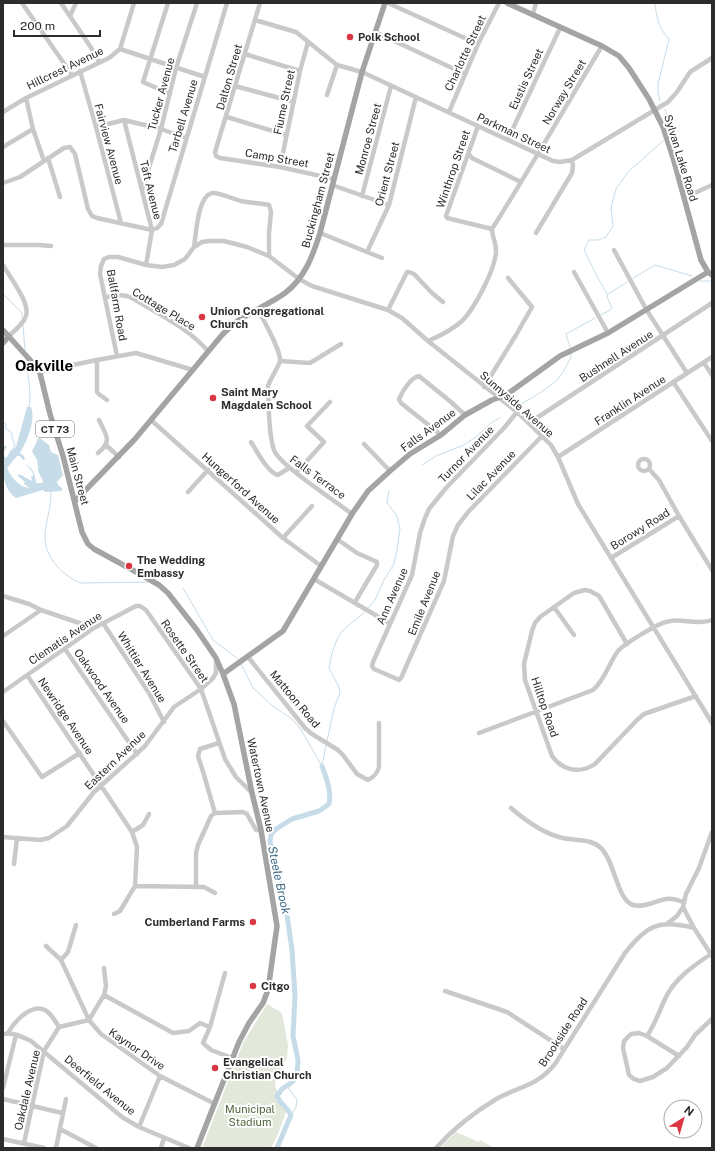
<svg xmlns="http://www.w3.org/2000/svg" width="715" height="1151" font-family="'Public Sans',sans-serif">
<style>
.green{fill:#e2e9da}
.water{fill:#c6dce9}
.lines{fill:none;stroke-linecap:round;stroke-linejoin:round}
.stream{stroke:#c6dce9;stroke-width:1}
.river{stroke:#c6dce9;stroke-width:5}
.minor{stroke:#c9c9c9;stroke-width:4.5}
.major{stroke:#a4a4a4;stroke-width:5.5}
.poi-dot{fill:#dc3544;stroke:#fff;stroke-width:1.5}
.labels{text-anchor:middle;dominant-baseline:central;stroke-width:4;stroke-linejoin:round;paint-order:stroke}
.shield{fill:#fff;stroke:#6b6b6b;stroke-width:1}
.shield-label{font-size:10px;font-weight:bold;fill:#2c2c2c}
.poi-label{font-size:11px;font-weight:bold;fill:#2c2c2c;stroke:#fff;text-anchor:start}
.street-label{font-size:11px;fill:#2c2c2c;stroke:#fff}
.park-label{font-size:11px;fill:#50653c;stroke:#fff}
.water-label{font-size:12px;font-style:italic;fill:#3f6d89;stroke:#fff}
.district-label{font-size:15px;font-weight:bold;fill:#000;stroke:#fff}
</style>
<rect width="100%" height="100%" fill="#fff"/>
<!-- green -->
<path class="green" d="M267 1004 282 1013 288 1045 287 1059 277 1074 275 1086 286 1112 278 1134 271 1148H202L243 1043Z
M456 1132 479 1142 480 1140 494 1148H440Z"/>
<!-- water -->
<path class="water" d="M27 407H31C36 421 27 441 20 453L24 456 25 460H23L20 456H17L7 468C11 477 20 488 30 488L24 484 25 482 18 476 19 474 32 481 31 476H33V473L25 463 26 464C34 470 35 474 36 483H42L43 481 38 471V466L37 460 32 451 37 441V439L40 438 49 445 51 452 58 455 63 475 57 482 58 485 62 488V491L45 492 43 490 16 498C0 487 3 463 3 446H7L3 453 5 458 7 457 11 450 16 447Z"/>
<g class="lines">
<!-- stream -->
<path class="stream" d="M655 3C656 16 659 29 669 39L658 84V91L660 101
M665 109 672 132 669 138
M632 279 655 265 692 276
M700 281H712
M3 294 22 313V317
M608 294 629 281
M601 315 610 310 612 308 607 297 608 295C598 280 592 265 584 250L589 240H598L606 237 613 226 611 208 616 189 628 172 664 140
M23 325 25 351
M570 347 566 334 595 318
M26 359C27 375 32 390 29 407
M514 407C525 403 549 388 558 379 563 373 567 365 571 357V354
M3 422 6 424 5 429H8L12 434V438L15 445 13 449
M422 465 436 456 464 445 477 436 491 423 500 418
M51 491C52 519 34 538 56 565 63 573 70 578 80 583L148 582
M183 588 213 640 238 659
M368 608 375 600 384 580 394 564 397 550 400 528 396 514 387 503 389 491
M241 664 253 688 274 707 292 719 300 728 322 766
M327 741 334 708 340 693 339 687 329 668 332 653 338 637 343 630 366 611
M322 766 326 745
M287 1086 297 1100 296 1107 291 1115"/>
<!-- river -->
<path class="river" d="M277 1148 291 1115C286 1105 281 1106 277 1096L282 1089 291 1083 297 1077 298 1060 293 1036 295 996 292 950 287 915 270 841 271 834 276 829 292 819 319 811 329 804C332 792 326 777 322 766"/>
<!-- minor -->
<path class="minor" d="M22 3 72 75
M61 3 90 46 99 62
M168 3 143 82 170 94
M260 3 215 152 216 156 220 158 280 167 334 179
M388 3 478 44
M533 14 536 3
M70 16 76 3
M255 20 296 32 337 65 362 72 553 161 560 162 572 160 668 102 677 92 690 72 712 58
M375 32 465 74
M120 49 134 3
M245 54 300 71
M80 71 96 127 121 223
M235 86 294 102
M327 95 337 65
M26 98 33 129 44 161
M3 112 26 98 109 58 120 49 205 77
M449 112 478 44 499 3
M227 117 286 135
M124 120 152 230 146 265
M478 126 446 216 447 218 492 229
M96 127 124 120 161 129 186 138
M508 139 560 28
M3 147 33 129
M469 154 472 158 521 182
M48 158 60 197
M280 167 300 71 308 42
M3 183 20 177 64 148 70 147 75 154 88 209 92 216 97 218 152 230
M332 185 389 205
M142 190 161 129 176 68 197 3
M362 196 391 86
M684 198 712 185
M492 229C530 169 565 107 602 46
M152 230 157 228 161 224 227 3
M320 233 382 258
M536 233 572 173 573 166 572 160
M3 245H39L51 246
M194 247C196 234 198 192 214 193 223 194 233 199 241 201 250 203 260 203 269 205L271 212 269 233V256
M614 250 646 309 687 373
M367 252 389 205 416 97
M3 265C9 276 33 306 25 318 22 325 14 331 9 336
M574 272 608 333
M105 297C113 296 119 294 127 296 135 299 143 305 151 309 172 321 192 333 208 351
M258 309C263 320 281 350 280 361 279 366 270 379 268 386 269 404 268 434 274 450 279 465 337 502 352 514
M388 310 407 272H409L414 274 432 293 443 302
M428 341C440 336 452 330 462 321 475 308 494 271 496 253 497 244 492 237 492 229
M117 356 100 274 101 266 104 259 109 257H118L146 265 162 267 174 265 185 259 194 247 202 242 210 241H224L247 247 269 256 299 279 312 286 388 310 402 318 428 341 517 412 551 445 558 457 578 504 712 723
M97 360V392L100 395 107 400
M280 361 310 363 341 344
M704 363 712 375
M39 372 97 360 136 353 193 370
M674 383 712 441
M484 387 516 335 532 307 508 278
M517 412 504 428 446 488 429 509 425 518 420 533 412 575 373 662 372 666 374 669 397 679 399 680 401 678 444 581 453 536 458 525 469 511 542 436
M151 420 283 538 321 566
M529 423 712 303
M441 435 401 403 399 399C402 392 411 377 419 376L451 402 465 415
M251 442C257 451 267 472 278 475L289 468
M364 444 390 471
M107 446 119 457
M98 453C113 441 106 435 99 420
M558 457 712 357
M638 465a6 6 0 1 1 12 0a6 6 0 1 1-12 0Z
M649 469 659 480 679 516 712 570
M296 473 324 442 307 426 330 402
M188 492 208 470
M283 538 312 506
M337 539 357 553 377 562V565L355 602
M611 558 679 516
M314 579 389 623
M3 596 29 604 41 610 94 628
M554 607 574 635
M103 623 149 693 164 722
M3 636 41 610
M627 644 602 601 599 596 590 591 585 590 574 593 540 617 535 623 532 631 524 664 525 680 552 756C563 771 580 774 595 764L637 720 644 714 696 696
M65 649 137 754
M248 657 305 728 312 734 338 750 343 755 357 774 368 780C374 777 377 774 379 767V723
M27 675 132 832 137 847 135 886 120 911 114 914
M3 692 94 628 136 606H140L146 610 201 689 225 759 236 777 252 793
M3 721 42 777 80 753
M479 733 593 690C605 680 609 663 618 651 624 644 657 624 666 622 681 617 695 626 712 620
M511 808C526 821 544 834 563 838 576 841 590 838 601 848 615 862 617 900 633 905 644 908 655 901 666 899 671 898 678 900 683 902
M215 813 243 812 247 814 256 830H261
M132 832 143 825 149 814
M712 832 699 868 686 894 683 907 694 928 712 956
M3 837 40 840 49 838 67 826 94 792 145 746 174 707 201 689 213 678 216 673V660
M14 864 17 838
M135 886 204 887 215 893
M196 886V853L198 845 211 816 215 813 204 775 198 756 200 749 219 743
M668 923 677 916 683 907
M46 946 61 960 89 1020 101 1034 160 1076 215 1104
M61 960 68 952 76 925
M225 973 210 1027 203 1043 211 1050 232 1058
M445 991 507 1012 564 1049
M104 995 173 1033 189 1031 200 1023 210 1027
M8 1033C14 1022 31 1003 45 1010 51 1013 55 1021 59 1027
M3 1034C13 1032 22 1037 31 1041L122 1117 139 1127 189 1148
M647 1036C655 1024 659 1012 665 999 674 979 693 966 711 954
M679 1056 647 1036 639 1033 631 1034 624 1041 623 1048 629 1075 634 1079 640 1081 653 1077 667 1068 687 1047 695 1035 712 1019
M3 1088 16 1035
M3 1099 62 1113
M139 1127 160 1076
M60 1129 96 1148
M3 1139 44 1148
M24 1143 44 1051 59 1027 89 1020 104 995 106 986 104 968
M56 1148 66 1099
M161 1148 164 1138
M436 1148C453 1129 476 1111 498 1098 521 1086 537 1086 555 1064L625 953C647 925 659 919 694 928"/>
<!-- major -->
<path class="major" d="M507 3 602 46 619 56 629 68 649 99 663 127 674 161 701 260 708 272 712 275
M3 330 31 361 40 373 50 414 63 456 82 532 88 544 94 549 138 573 159 585 168 593 197 630 216 658 223 674 234 704 252 793 261 830 277 926 268 990 263 1003 249 1023 239 1042 197 1148
M3 343 9 336
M75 501 135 439 222 335C226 331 230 327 235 323 251 311 270 304 285 293 305 278 313 255 320 233L362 72 385 3
M223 674 283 631 352 514 368 491 390 471 410 454 441 435 465 415 492 400 506 395 560 356 608 333 708 272"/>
</g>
<!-- markers -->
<g class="poi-dot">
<circle cx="350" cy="37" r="4"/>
<circle cx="202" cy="317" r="4"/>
<circle cx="213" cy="398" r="4"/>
<circle cx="129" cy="566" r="4"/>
<circle cx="253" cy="922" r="4"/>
<circle cx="253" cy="986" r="4"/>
<circle cx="215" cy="1068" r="4"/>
</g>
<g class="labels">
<!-- shield labels -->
<rect class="shield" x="36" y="421" width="38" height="16" rx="3"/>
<g class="shield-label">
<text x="55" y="429">CT 73</text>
</g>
<!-- poi labels -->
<g class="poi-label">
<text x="358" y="37">Polk School</text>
<text x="210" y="311">Union Congregational<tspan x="210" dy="13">Church</tspan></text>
<text x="221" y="392">Saint Mary<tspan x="221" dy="13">Magdalen School</tspan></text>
<text x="137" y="560">The Wedding<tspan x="137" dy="13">Embassy</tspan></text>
<text x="245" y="922" text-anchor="end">Cumberland Farms</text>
<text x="261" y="986">Citgo</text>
<text x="223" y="1062">Evangelical<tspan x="223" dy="13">Christian Church</tspan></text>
</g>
<!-- street labels -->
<g class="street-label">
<text transform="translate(465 53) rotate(-65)">Charlotte Street</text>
<text transform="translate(65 68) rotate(-26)">Hillcrest Avenue</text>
<text transform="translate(229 77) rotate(-74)">Dalton Street</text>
<text transform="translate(526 79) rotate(-65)">Eustis Street</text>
<text transform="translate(564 92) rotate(-59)">Norway Street</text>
<text transform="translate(161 94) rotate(-75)">Tucker Avenue</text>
<text transform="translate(284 102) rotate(-78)">Fiume Street</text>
<text transform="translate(183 116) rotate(-73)">Tarbell Avenue</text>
<text transform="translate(514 133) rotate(25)">Parkman Street</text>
<text transform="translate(368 139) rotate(-75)">Monroe Street</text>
<text transform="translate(109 144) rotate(75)">Fairview Avenue</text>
<text transform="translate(277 158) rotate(10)">Camp Street</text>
<text transform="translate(681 158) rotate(73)">Sylvan Lake Road</text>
<text transform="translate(453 169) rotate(-71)">Winthrop Street</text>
<text transform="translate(387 174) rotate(-75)">Orient Street</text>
<text transform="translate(151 190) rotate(76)">Taft Avenue</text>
<text transform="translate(318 200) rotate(-75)">Buckingham Street</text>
<text transform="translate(117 305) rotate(80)">Ballfarm Road</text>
<text transform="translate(164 309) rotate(31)">Cottage Place</text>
<text transform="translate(616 356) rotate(-33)">Bushnell Avenue</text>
<text transform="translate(630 400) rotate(-33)">Franklin Avenue</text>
<text transform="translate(517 404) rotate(41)">Sunnyside Avenue</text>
<text transform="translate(428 430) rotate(-36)">Falls Avenue</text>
<text transform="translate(466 454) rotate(-46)">Turnor Avenue</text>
<text transform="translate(491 475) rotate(-46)">Lilac Avenue</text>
<text transform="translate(78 476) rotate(75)">Main Street</text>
<text transform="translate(318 477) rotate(36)">Falls Terrace</text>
<text transform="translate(241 488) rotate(42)">Hungerford Avenue</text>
<text transform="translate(640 529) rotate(-32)">Borowy Road</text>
<text transform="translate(392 596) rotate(-66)">Ann Avenue</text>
<text transform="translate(424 603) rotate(-68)">Emile Avenue</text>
<text transform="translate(65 638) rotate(-34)">Clematis Avenue</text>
<text transform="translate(185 651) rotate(55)">Rosette Street</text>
<text transform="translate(142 667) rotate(58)">Whittier Avenue</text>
<text transform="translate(102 686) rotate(55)">Oakwood Avenue</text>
<text transform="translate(295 699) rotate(50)">Mattoon Road</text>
<text transform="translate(545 707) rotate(71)">Hilltop Road</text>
<text transform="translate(66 716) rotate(56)">Newridge Avenue</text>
<text transform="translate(115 760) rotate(-44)">Eastern Avenue</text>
<text transform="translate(261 785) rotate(78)">Watertown Avenue</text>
<text transform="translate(563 1032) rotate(-57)">Brookside Road</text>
<text transform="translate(137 1049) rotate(34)">Kaynor Drive</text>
<text transform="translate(100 1085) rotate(39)">Deerfield Avenue</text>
<text transform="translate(27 1090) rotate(-77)">Oakdale Avenue</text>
</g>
<!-- park labels -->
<g class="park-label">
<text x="250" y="1109">Municipal<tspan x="250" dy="13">Stadium</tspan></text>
</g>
<!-- water labels -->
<g class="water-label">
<text transform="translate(279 880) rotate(78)">Steele Brook</text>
</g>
<!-- district labels -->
<g class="district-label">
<text x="44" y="365">Oakville</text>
</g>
</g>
<!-- border -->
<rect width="715" height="1151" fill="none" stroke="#2c2c2c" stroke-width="8"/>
<!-- north arrow -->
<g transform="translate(683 1119) rotate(37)"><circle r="19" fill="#ffffff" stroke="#ababab"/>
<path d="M0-3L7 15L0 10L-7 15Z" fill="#dc3544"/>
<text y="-6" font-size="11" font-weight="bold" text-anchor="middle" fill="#2c2c2c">N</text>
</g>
<!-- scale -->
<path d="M14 30v6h86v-6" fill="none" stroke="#2c2c2c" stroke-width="2"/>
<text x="20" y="30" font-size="12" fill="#2c2c2c" stroke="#ffffff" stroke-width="3" paint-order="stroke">200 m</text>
</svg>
